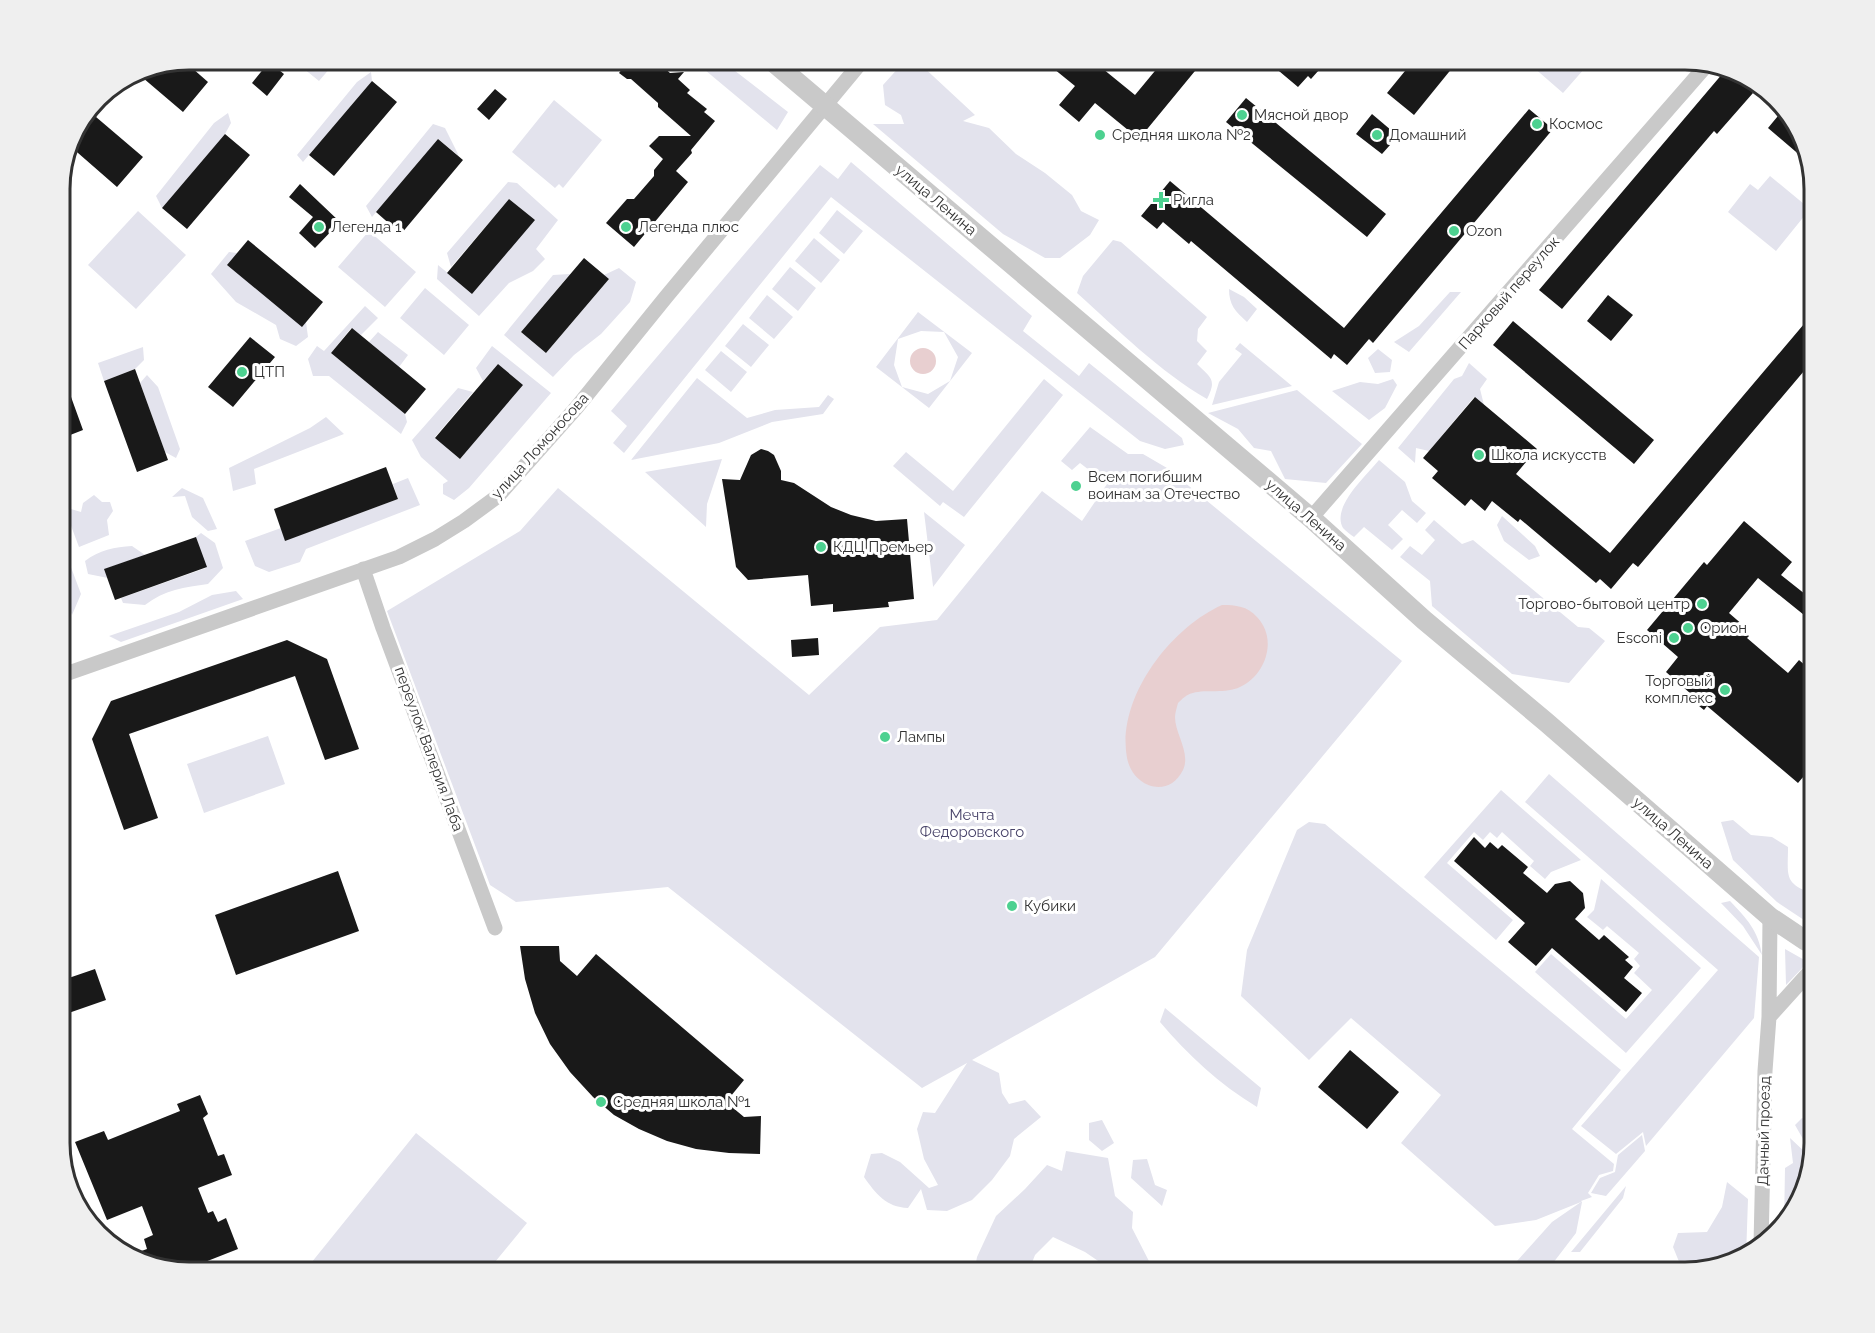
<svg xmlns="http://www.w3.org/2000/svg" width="1875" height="1333" font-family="Raleway,sans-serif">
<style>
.green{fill:#e3e3ed;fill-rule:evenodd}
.water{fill:#e8cfd0}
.building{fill:#191919}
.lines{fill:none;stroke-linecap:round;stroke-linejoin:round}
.minor{stroke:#c9c9c9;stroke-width:15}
.tertiary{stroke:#c9c9c9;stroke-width:20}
.poi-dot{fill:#4dd190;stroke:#fff;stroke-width:2}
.labels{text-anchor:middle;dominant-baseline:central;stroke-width:6;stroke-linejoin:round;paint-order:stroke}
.poi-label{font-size:15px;fill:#323232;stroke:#fff;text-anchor:start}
.street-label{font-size:15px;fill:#323232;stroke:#fff}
.park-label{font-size:15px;fill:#49446a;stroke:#fff}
.rim{fill:none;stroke:#323232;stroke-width:3}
</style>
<rect width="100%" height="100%" fill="#fff"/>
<!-- green -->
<path class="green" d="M293 60H337L319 81Z
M693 60H721L788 112 777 130Z
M1525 60H1592L1563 93Z
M919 63 975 115 963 121 989 128 1016 154 1045 173 1072 195 1081 211 1099 220 1090 235 1060 258H1045L1003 234 873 124H904L901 115 885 105 883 85 901 65Z
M371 72 372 81 303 162 297 155 357 82Z
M554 100 602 140 563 188 559 184 555 188 512 152Z
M228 113 231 123 225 134 162 208 156 196 214 123Z
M433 124 445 128 459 156 438 139 372 217 366 206Z
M851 162 1032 316 1023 331 1079 376 1089 363 1182 438 1184 445 1165 449 1140 441 831 197 624 453 613 443 627 426 611 411 820 165 838 179Z
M1770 176 1810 209 1776 251 1728 212 1750 184 1758 190Z
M508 182 517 183 558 220 536 249 545 259 533 271 509 283 479 316 437 279 438 265 472 293 534 220 509 199 451 267 447 253Z
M837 210 863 231 844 254 819 233Z
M138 211 186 255 136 309 88 265Z
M369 231 416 272 385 307 338 267Z
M814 238 840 260 821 283 795 261Z
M1113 240 1121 242 1207 317 1198 329 1197 341 1207 351 1197 364C1211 378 1217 379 1207 399 1160 372 1117 329 1077 293L1083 276Z
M229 252 237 253 306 322 308 337 296 346 280 339 276 325 236 302 211 274Z
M790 267 816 288 798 311 772 289Z
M619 268 636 282 630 302 601 334 574 355 553 377 504 335 553 275 570 274 521 332 546 353 609 279 604 275Z
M425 288 469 325 444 355 400 318Z
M1229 289 1244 297 1257 309 1247 322C1235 311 1229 305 1229 289Z
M1450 292H1461L1409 352 1394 342 1419 326Z
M767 295 793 317 774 339 749 318Z
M365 306 378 318 361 335 351 328 331 353 405 414 407 422 401 434 329 376H313L308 359 317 346 324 351Z
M918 312 972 353 929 408 876 367ZM921 331 944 332 958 357 950 381 928 394 902 387 894 365 898 339Z
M743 324 769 345 751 367 725 346Z
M378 332 408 355 399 367 369 342Z
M1240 343 1292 386 1212 405 1219 382 1242 354 1235 349Z
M492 346 551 393 469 488 454 500 443 494V484L448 481 421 457 412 440 458 388 473 392 435 437 460 459 522 385 498 364 483 381 476 368Z
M143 347 144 360 135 369 104 381 98 363Z
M1378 349 1392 360 1390 372 1375 373 1368 358Z
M721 351 747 372 731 392 705 370Z
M1469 363 1487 379 1480 389 1484 405 1474 397 1429 451 1416 448 1415 463 1398 448 1454 379 1462 376Z
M147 375 158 387 180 449 176 458 165 452 140 383Z
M697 378 747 418 775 410 819 407 828 395 834 399 823 414 772 422 719 443 631 460Z
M1044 379 1063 395 964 517 943 502 940 506 893 466 906 452 953 491Z
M1393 379 1397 385 1385 408 1369 420 1332 391 1360 382 1378 384Z
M1297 390 1362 444 1326 483 1285 479 1271 451 1254 448 1238 429 1208 413Z
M326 417 344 434 254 469 256 484 233 491 229 468 310 428Z
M1090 427 1128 454H1143L1167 468 1402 661 1155 957 972 1060 999 1073 1002 1093 1009 1104 1025 1100 1041 1117 1014 1139 1010 1156 992 1180 972 1200 947 1211 927 1210 921 1189 908 1208C886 1207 876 1194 864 1177L871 1154 882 1153 900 1162 929 1188 938 1185 924 1159 917 1129 923 1112 935 1113 967 1063 922 1088 668 887 516 902 490 885 387 611 520 531 558 488 809 695 880 627 937 620 1042 491 1082 521 1107 484 1080 463 1072 470 1061 461Z
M722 459 707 504 706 527 645 472Z
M1379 460 1405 482 1412 501 1426 513 1417 523 1402 510 1388 525 1403 539 1392 550 1364 527 1354 537C1351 535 1346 531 1343 528 1331 507 1366 476 1379 460Z
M408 478 420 505 306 549 300 562 269 572 255 566 245 541 281 528 286 540 398 499 393 484Z
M182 488 203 498 217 529 208 531 192 517 185 496 172 497Z
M94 495 102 502H110L113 511 107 520 109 535 79 547 64 507 81 512 83 503Z
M924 512 965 545 933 587V586Z
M1502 516 1535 546 1540 556 1529 560 1504 541 1497 525Z
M1434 520 1462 544 1473 540 1578 627 1589 628 1605 641 1569 683 1512 674 1432 606 1430 581 1400 557 1410 546 1422 555 1435 540 1425 530Z
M201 533 215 543 223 568 208 584C185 587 164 590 145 605L123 603 121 598 206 568 196 537Z
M60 538 81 594 72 615 60 584Z
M132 546 145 555 105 569 108 578 88 574 85 561C99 550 115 547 132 546Z
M236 591 243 599 121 642 109 636 179 612 212 595Z
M268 736 285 784 204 813 187 764Z
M1549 774 1759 957 1754 1018 1646 1146 1643 1132 1616 1154 1581 1126 1718 970 1525 802Z
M1501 790 1581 860 1551 872 1545 879 1530 866 1534 861 1502 832 1497 838 1490 832 1483 840 1474 832 1447 863 1513 920 1496 940 1424 877Z
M1733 820 1751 835 1772 837 1788 847C1788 876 1783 884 1815 894V925L1810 924 1777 902 1733 860 1721 822Z
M1309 822 1325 824 1621 1070 1572 1129 1614 1164 1613 1171 1599 1175 1588 1193 1592 1197 1581 1201 1582 1202 1576 1233 1550 1267 1542 1273H1513L1509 1270 1552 1222 1581 1202 1536 1220 1495 1226 1401 1143 1441 1095 1351 1018 1309 1060 1241 996 1247 950 1297 830Z
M1601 879 1701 968 1626 1053 1535 972 1551 954 1626 1019 1652 990 1634 973 1640 966 1634 959 1639 953 1607 926 1603 930 1587 917 1594 910Z
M1730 901C1747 919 1758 930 1762 955L1743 926 1721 903Z
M1785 949 1808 962 1786 985Z
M1165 1008 1261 1088 1257 1107C1219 1084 1188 1055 1160 1022Z
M1802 1118 1815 1124V1144L1788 1222 1784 1226 1785 1168 1793 1163 1790 1138 1806 1153 1807 1146 1795 1125Z
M1102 1120 1114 1143 1102 1151 1089 1140V1123Z
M416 1133 527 1223 486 1273H303Z
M1642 1135 1645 1151 1606 1196 1591 1193 1600 1178 1615 1172 1618 1155Z
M1066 1151 1108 1158 1115 1196 1133 1212 1132 1228 1152 1267 1146 1273H1119L1113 1271 1085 1252 1053 1237 1035 1255 1028 1273H974L977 1257 996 1216 1025 1189 1047 1165 1062 1171Z
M1147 1159 1155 1185 1167 1190 1162 1206 1131 1178 1133 1160Z
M1727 1182 1748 1199 1746 1257 1743 1259 1686 1273 1682 1269 1673 1247 1678 1233 1707 1232 1722 1207Z
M1626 1186 1623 1198 1580 1252H1571Z"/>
<!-- water -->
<path class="water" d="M910 361a13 13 0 1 1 26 0a13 13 0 1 1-26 0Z
M1222 605C1236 605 1247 606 1257 617 1278 639 1266 675 1240 687 1226 694 1206 689 1193 693 1187 694 1182 699 1178 703 1177 707 1175 713 1175 717 1175 734 1191 753 1183 770 1169 799 1133 788 1127 758 1116 699 1170 628 1222 605Z"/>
<!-- building -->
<path class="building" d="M629 60H655L670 73 684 72 678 79 690 90 687 93 707 109 704 112 715 121 691 150 692 153 676 171 688 182 634 247 606 223 627 199H634L654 176V170L663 159 649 146 659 136H691L658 107V103L631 79H627L619 73Z
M1043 60H1092L1135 95 1164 60H1204L1139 139 1095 103 1079 122 1059 105 1075 86Z
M1266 60H1308L1319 70 1311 79 1308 76 1298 87Z
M1414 60H1444L1453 67 1414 115 1387 93Z
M184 61 208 82 183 112 136 72 140 70Z
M269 62 284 74 267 96 252 83Z
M1723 73 1746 80 1743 84 1753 93 1717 134 1714 131 1562 309 1539 290Z
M372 81 397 102 334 176 309 155Z
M495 89 507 99 489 120 477 109Z
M1246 98 1386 214 1367 237 1226 122Z
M1529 109 1553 129 1373 343 1369 339 1347 365 1334 354 1331 359 1191 241 1189 244 1163 222 1157 229 1141 216 1170 181 1344 328Z
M1783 110 1801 132 1809 163 1768 128Z
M89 111 143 157 117 187 70 146 74 132Z
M1372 114 1398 136 1382 154 1356 134Z
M225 134 250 155 187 229 162 208Z
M438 139 463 160 401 234 376 212Z
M300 184 340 222 315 248 299 233 313 217 289 197Z
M509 199 535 220 472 294 447 273Z
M248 240 323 302 302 327 227 265Z
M584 258 609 279 546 353 521 332Z
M1608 295 1633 315 1611 341 1587 321Z
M1815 311V358L1638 567 1633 563 1611 589 1600 579 1596 583 1520 519 1518 522 1492 501 1485 511 1471 499 1465 506 1432 478 1438 471 1423 458 1475 397 1537 449 1516 474 1610 553Z
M1513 321 1654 440 1634 464 1493 345Z
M352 328 426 389 405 414 331 353Z
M250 337 275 357 233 407 208 387Z
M498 364 523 385 460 459 435 438Z
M135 369 168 460 137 472 104 381Z
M60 372H62L83 430 60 439Z
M761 449 768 451 774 455 781 471V480L794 483 831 507 851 515 876 521 907 519 914 599 888 602 889 607 833 612V604L811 606 808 575 748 580 736 567 722 479 740 480 751 455Z
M386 467 398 499 285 541 274 509Z
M1744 521 1792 562 1781 575 1815 602V611L1809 619 1758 578 1729 613 1744 626 1741 630 1749 636 1747 638 1788 673 1799 660 1815 674V763L1798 783 1707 706 1704 710 1688 697 1691 694 1666 672 1678 657 1647 630 1704 562 1707 565Z
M196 537 207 567 115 600 104 569Z
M818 638 819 655 792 657 791 640Z
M287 640 327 659 359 749 325 760 295 676 129 734 158 818 124 830 92 739 111 701Z
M1474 837 1485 848 1490 842 1498 849 1502 845 1528 867 1523 873 1547 893 1555 884 1570 881 1583 893 1585 908 1575 919 1599 940 1604 935 1629 957 1625 960 1633 967 1624 978 1642 993 1626 1012 1552 948 1536 966 1508 942 1525 923 1454 861Z
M338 871 359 931 236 975 215 915Z
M520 946H559L560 961 577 976 596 954 744 1080 726 1102 744 1117 761 1116 760 1154 729 1153 696 1149 667 1141 639 1129 614 1115 593 1097 570 1072 550 1044 535 1013 525 979Z
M95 969 106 1000 60 1016V981Z
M1350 1050 1399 1092 1367 1129 1318 1087Z
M200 1095 208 1114 203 1118 218 1156 224 1154 232 1175 198 1188 208 1213 213 1211 218 1222 226 1218 238 1249 182 1271 133 1254 147 1249 144 1239 153 1235 142 1206 107 1220 75 1142 104 1131 108 1140 180 1111 177 1104Z"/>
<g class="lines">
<!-- minor -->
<path class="minor" d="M1311 518 1705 67
M363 569 383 628 495 928
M60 676 399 557 435 539 464 521 498 496 577 407 666 297 863 60
M1769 1017 1815 966
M1761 1244 1765 1071 1769 1017 1770 917"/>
<!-- tertiary -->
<path class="tertiary" d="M771 60 1311 518 1424 620 1546 722 1770 917 1806 941 1815 942"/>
</g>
<!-- markers -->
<g class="poi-dot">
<circle cx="1242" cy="115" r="6"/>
<circle cx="1537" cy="124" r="6"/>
<circle cx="1100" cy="135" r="6"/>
<circle cx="1377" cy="135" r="6"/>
<path d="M1158 191h6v6h6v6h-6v6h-6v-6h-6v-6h6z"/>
<circle cx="319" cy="227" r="6"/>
<circle cx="626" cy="227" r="6"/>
<circle cx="1454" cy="231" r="6"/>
<circle cx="242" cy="372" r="6"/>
<circle cx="1479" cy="455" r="6"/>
<circle cx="1076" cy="486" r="6"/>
<circle cx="821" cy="547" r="6"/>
<circle cx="1702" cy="604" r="6"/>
<circle cx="1688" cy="628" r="6"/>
<circle cx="1674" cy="638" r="6"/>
<circle cx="1725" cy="690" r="6"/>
<circle cx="885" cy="737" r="6"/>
<circle cx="1012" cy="906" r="6"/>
<circle cx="601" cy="1102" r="6"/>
</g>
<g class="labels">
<!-- poi labels -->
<g class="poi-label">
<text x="1254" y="115">Мясной двор</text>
<text x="1549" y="124">Космос</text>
<text x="1112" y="135">Средняя школа №2</text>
<text x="1389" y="135">Домашний</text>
<text x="1173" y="200">Ригла</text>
<text x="331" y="227">Легенда 1</text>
<text x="638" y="227">Легенда плюс</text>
<text x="1466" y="231">Ozon</text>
<text x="254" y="372">ЦТП</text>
<text x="1491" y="455">Школа искусств</text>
<text x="1088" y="477">Всем погибшим<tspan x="1088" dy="17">воинам за Отечество</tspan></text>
<text x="833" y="547">КДЦ Премьер</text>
<text x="1690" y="604" text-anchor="end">Торгово-бытовой центр</text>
<text x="1700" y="628">Орион</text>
<text x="1662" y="638" text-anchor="end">Esconi</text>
<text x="1713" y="681" text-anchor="end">Торговый<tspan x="1713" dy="17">комплекс</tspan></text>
<text x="897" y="737">Лампы</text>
<text x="1024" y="906">Кубики</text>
<text x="613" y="1102">Средняя школа №1</text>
</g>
<!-- street labels -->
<g class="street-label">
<text transform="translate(936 200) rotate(40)">улица Ленина</text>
<text transform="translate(1509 293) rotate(-49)">Парковый переулок</text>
<text transform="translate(540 446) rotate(-48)">улица Ломоносова</text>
<text transform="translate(1306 515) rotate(41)">улица Ленина</text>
<text transform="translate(429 749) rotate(70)">переулок Валерия Лаба</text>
<text transform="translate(1673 833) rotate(41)">улица Ленина</text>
<text transform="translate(1764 1131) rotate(-89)">Дачный проезд</text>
</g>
<!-- park labels -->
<g class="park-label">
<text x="972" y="815">Мечта<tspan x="972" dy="17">Федоровского</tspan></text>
</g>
</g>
<!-- crop -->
<path d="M0 0H1875V1333H0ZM189 70H1685A119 119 0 0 1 1804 189V1143A119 119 0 0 1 1685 1262H189A119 119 0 0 1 70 1143V189A119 119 0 0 1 189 70Z" fill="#efefef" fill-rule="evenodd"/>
<path class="rim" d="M189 70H1685A119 119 0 0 1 1804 189V1143A119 119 0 0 1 1685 1262H189A119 119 0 0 1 70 1143V189A119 119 0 0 1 189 70Z"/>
</svg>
